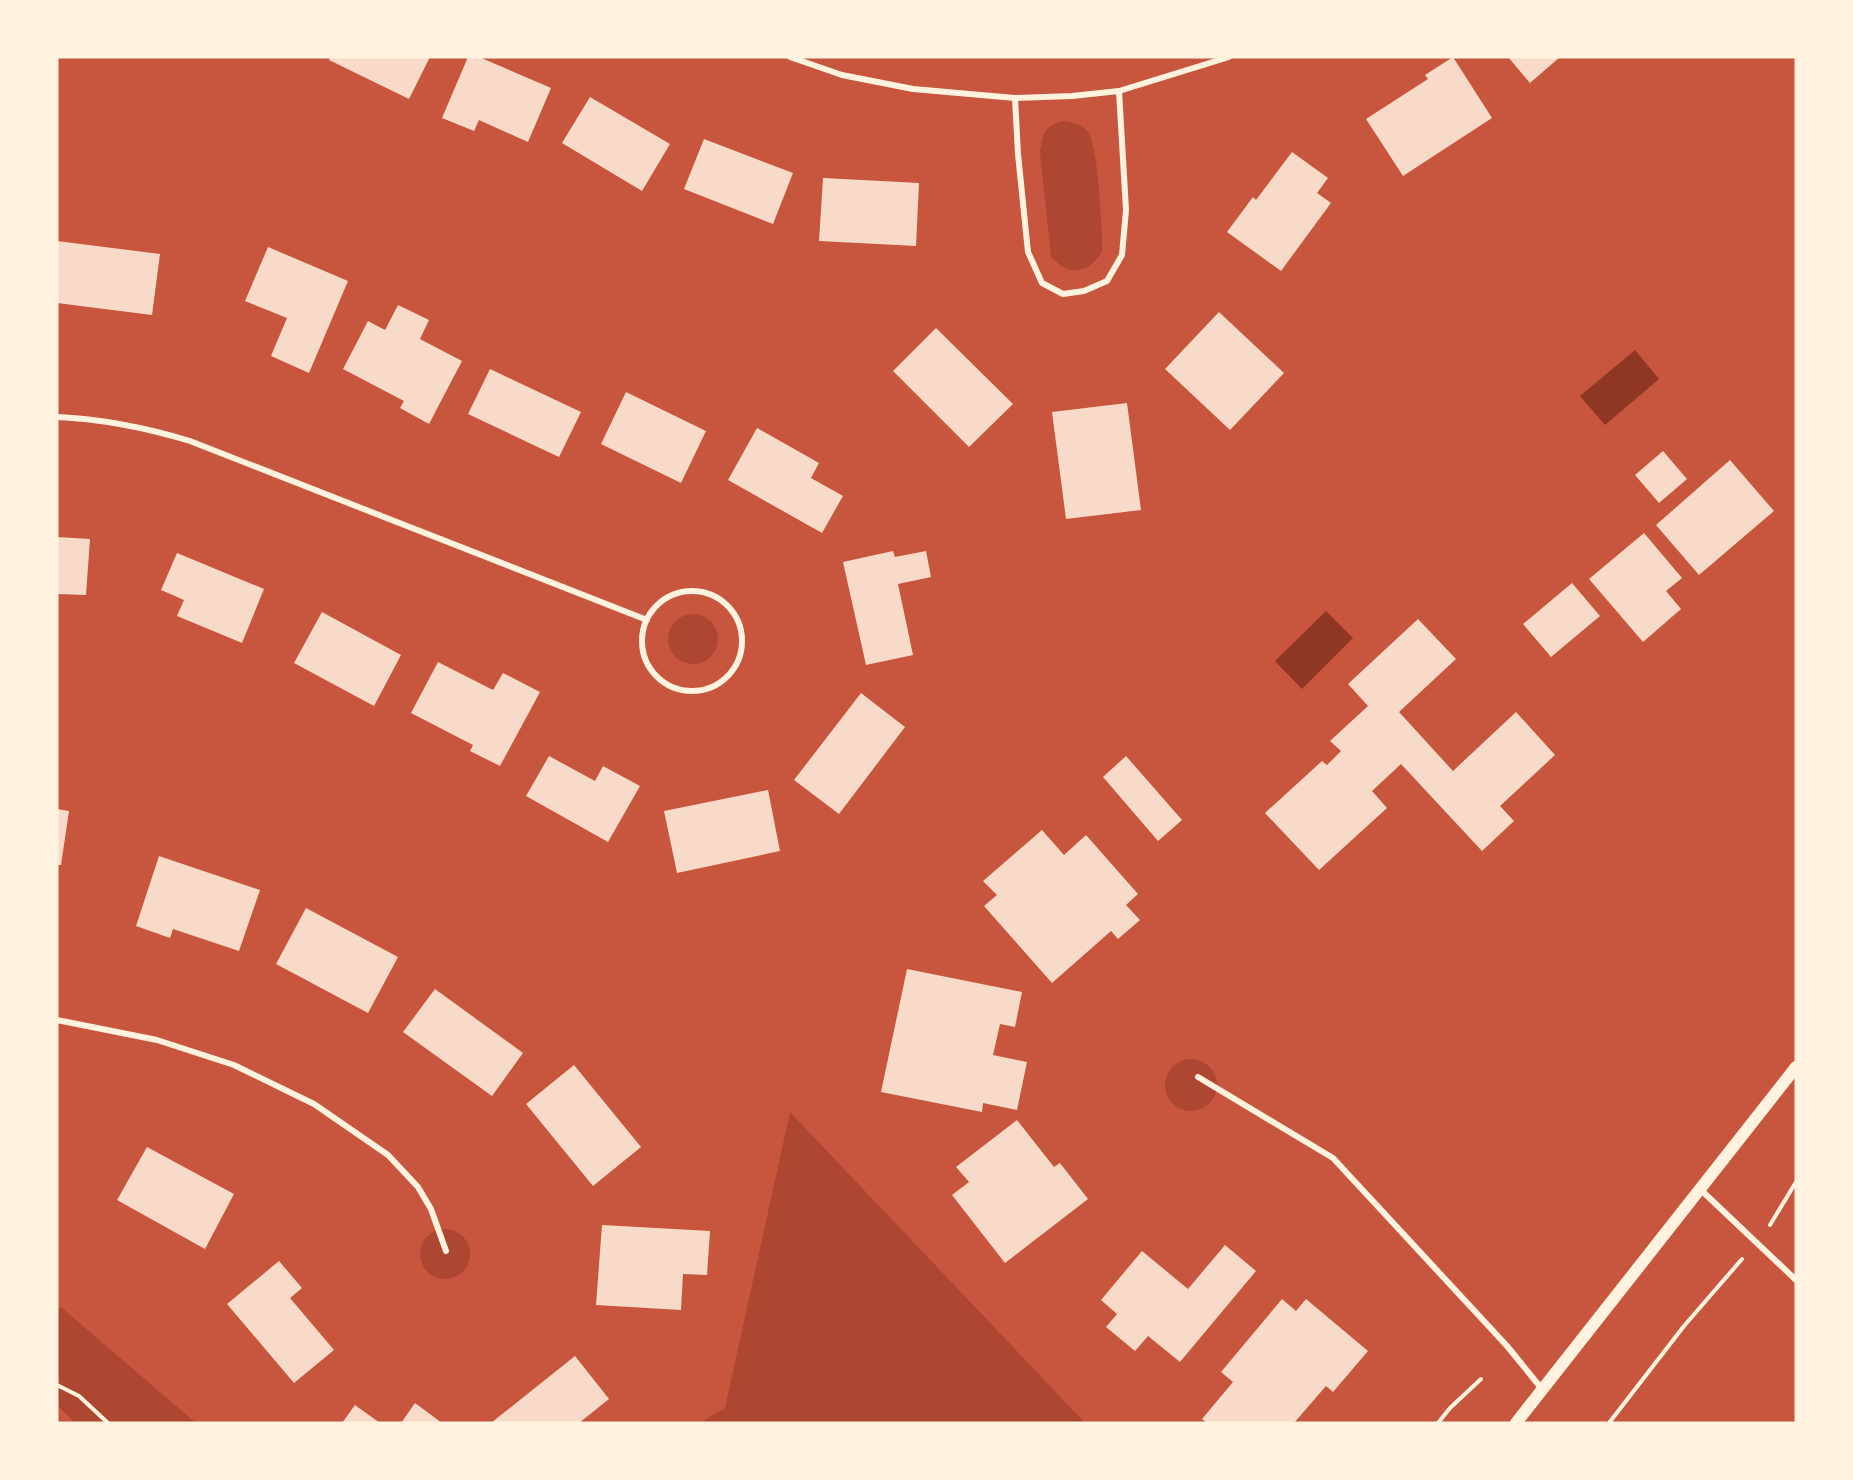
<svg xmlns="http://www.w3.org/2000/svg" width="1853" height="1480" font-family="Commissioner,sans-serif">
<style>
.green{fill:#ae4732}
.water{fill:#8f3625}
.building{fill:#f7dbc8}
.lines{fill:none;stroke-linecap:round;stroke-linejoin:round}
.path{stroke:#fff3e0;stroke-width:4}
.minor{stroke:#fff3e0;stroke-width:6}
.secondary{stroke:#fff3e0;stroke-width:12}
</style>
<rect width="100%" height="100%" fill="#c8553d"/>
<!-- green -->
<path class="green" d="M1063 121C1073 122 1082 124 1088 132 1098 144 1103 233 1102 252 1087 275 1069 276 1051 257L1040 152C1043 134 1044 126 1063 121Z
M668 639a25 25 0 1 1 50 0a25 25 0 1 1-50 0Z
M1165 1085a26 26 0 1 1 52 0a26 26 0 1 1-52 0Z
M790 1112 1085 1423H699L725 1408Z
M420 1254a25 25 0 1 1 50 0a25 25 0 1 1-50 0Z
M57 1308H62L196 1423H75L57 1405Z"/>
<!-- water -->
<path class="water" d="M1635 350 1659 379 1605 425 1580 396Z
M1326 611 1353 638 1302 689 1275 661Z"/>
<!-- building -->
<path class="building" d="M330 57H430L409 99 329 60Z
M468 57H479L551 88 528 142 479 120 474 131 442 118Z
M1453 57 1492 118 1403 176 1366 119 1428 79 1425 75Z
M1508 57H1560L1530 83Z
M590 97 670 144 642 191 562 143Z
M704 139 793 173 773 224 684 189Z
M1292 152 1328 178 1317 193 1331 203 1281 271 1227 232 1253 197 1256 200Z
M823 178 919 183 916 246 819 241Z
M57 241 160 254 152 315 57 303Z
M268 247 348 281 309 373 271 356 287 318 245 301Z
M398 305 429 320 420 339 462 361 429 424 400 408 404 401 343 369 368 321 385 330Z
M1219 312 1284 373 1230 430 1165 369Z
M936 328 1013 404 969 447 893 371Z
M490 369 581 412 559 457 468 414Z
M626 392 706 431 681 483 601 444Z
M1127 403 1141 510 1066 519 1052 412Z
M757 428 819 463 811 478 843 496 822 533 728 480Z
M1663 451 1687 479 1659 503 1635 475Z
M1730 460 1774 511 1699 575 1656 525Z
M1644 533 1682 578 1666 591 1681 609 1643 642 1589 579Z
M57 537 90 539 86 595 57 594Z
M893 551 895 557 926 551 931 577 898 584 913 655 866 665 843 562Z
M177 553 264 589 242 643 177 616 184 600 161 590Z
M1572 583 1600 616 1551 657 1523 624Z
M322 612 401 655 374 706 294 663Z
M1418 619 1456 659 1399 712 1453 771 1516 712 1555 755 1500 806 1514 821 1482 851 1401 764 1372 791 1387 808 1319 870 1265 813 1322 761 1327 765 1341 751 1330 741 1368 706 1348 684Z
M438 662 493 690 503 673 540 692 500 766 470 751 473 745 411 713Z
M861 693 905 727 839 814 794 780Z
M549 756 595 781 603 766 640 786 608 842 526 796Z
M1126 756 1182 820 1158 841 1103 777Z
M768 790 780 851 677 873 664 811Z
M57 809 69 811 61 865H57Z
M1042 830 1064 855 1086 835 1138 894 1126 905 1140 920 1118 939 1111 931 1052 983 984 906 997 895 983 881Z
M159 856 260 890 239 951 173 929 170 938 136 926Z
M306 908 398 957 368 1013 276 964Z
M907 969 1022 992 1015 1027 1000 1024 993 1055 1027 1062 1017 1110 983 1103 982 1112 881 1092Z
M435 989 523 1053 492 1096 403 1032Z
M574 1065 641 1147 593 1186 526 1104Z
M1017 1120 1054 1167 1060 1163 1088 1199 1005 1263 952 1195 969 1182 956 1167Z
M147 1147 234 1194 205 1249 117 1200Z
M602 1225 710 1231 707 1275 683 1274 681 1310 596 1305Z
M1225 1245 1256 1271 1180 1362 1148 1336 1135 1351 1106 1327 1117 1314 1101 1300 1142 1251 1188 1289Z
M279 1261 302 1288 290 1298 334 1350 294 1383 227 1304Z
M1282 1299 1296 1311 1306 1299 1368 1351 1333 1392 1326 1386 1294 1423H1207L1202 1419 1233 1382 1221 1372Z
M575 1356 609 1399 579 1423H491Z
M415 1403 442 1423H401Z
M355 1405 380 1423H342Z"/>
<g class="lines">
<!-- path -->
<path class="path" d="M1770 1225 1796 1182
M57 1385 79 1396 108 1423
M1438 1423 1450 1408 1481 1379
M1609 1423 1684 1326 1742 1259"/>
<!-- minor -->
<path class="minor" d="M790 57 842 75 913 89 1015 98 1072 96 1119 91 1229 57
M1015 98 1018 154 1028 252 1042 283 1063 294 1084 291 1107 281 1122 255 1126 210 1119 91
M57 417C103 419 147 428 190 441L647 620
M642 641a50 50 0 1 1 100 0a50 50 0 1 1-100 0Z
M57 1020 157 1040 234 1065 314 1104 388 1155 418 1187 431 1209 446 1251
M1198 1077 1333 1158 1507 1346 1542 1389
M1701 1190 1796 1280"/>
<!-- secondary -->
<path class="secondary" d="M1516 1423 1796 1067"/>
</g>
<!-- border -->
<rect width="1853" height="1480" fill="none" stroke="#fff3e0" stroke-width="117"/>
</svg>
